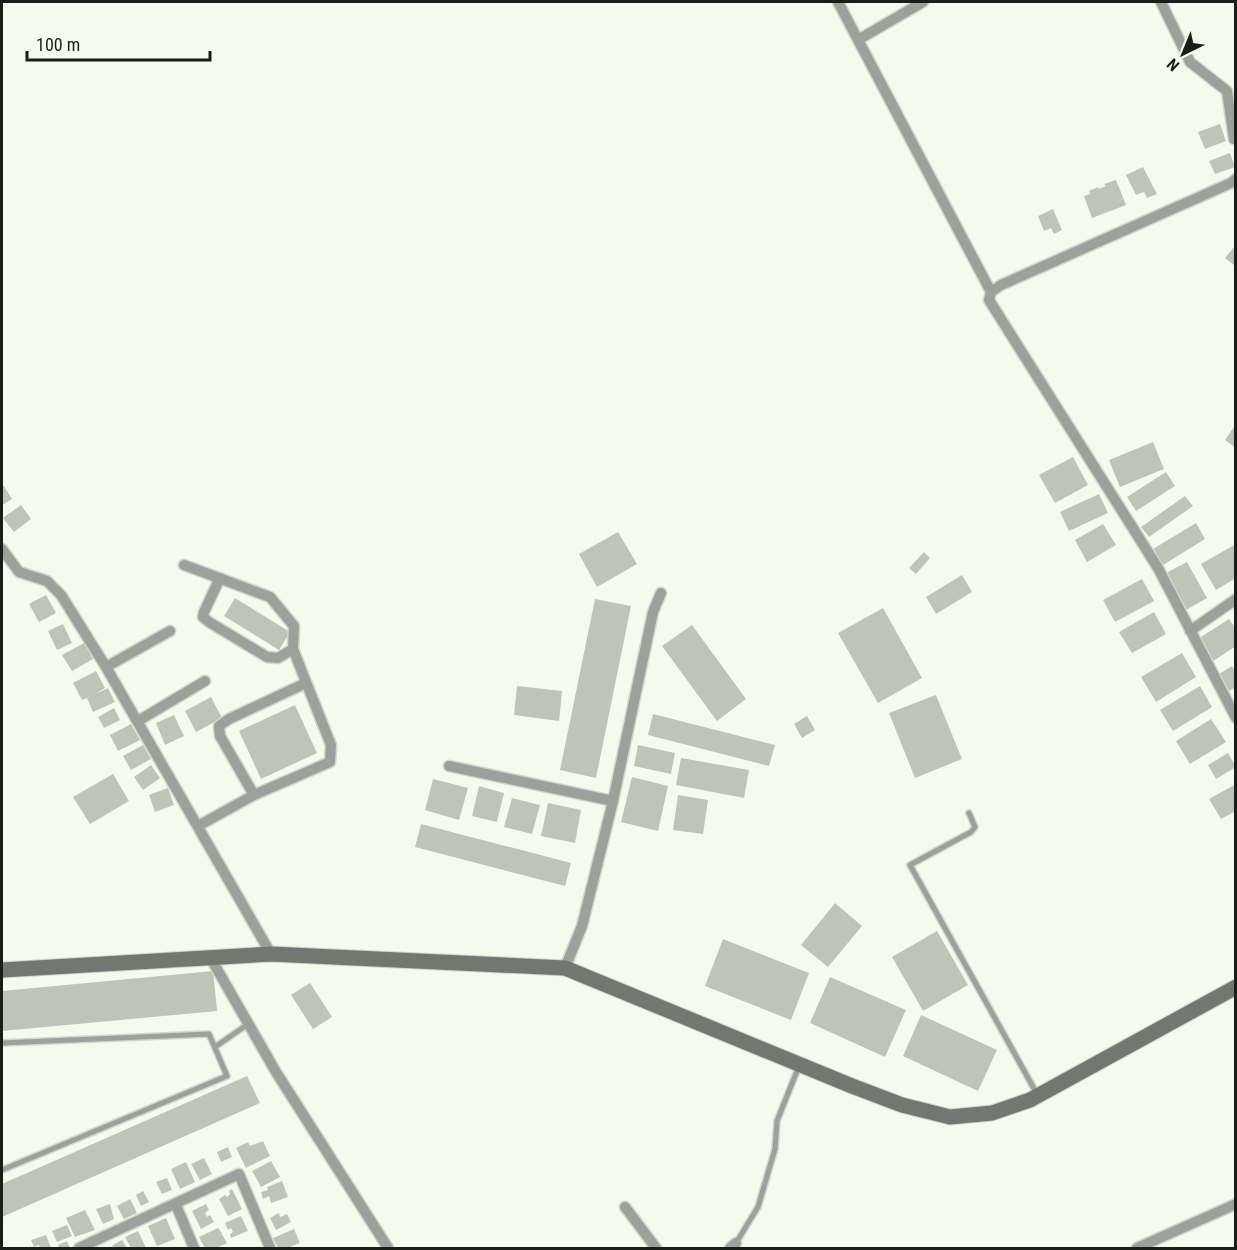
<svg xmlns="http://www.w3.org/2000/svg" width="1237" height="1250" font-family="'Roboto Condensed',sans-serif">
<style>
.building{fill:#bec5b8}
.lines{fill:none;stroke-linecap:round;stroke-linejoin:round}
.lane-casing{stroke:#d1d7cc;stroke-width:8}
.street-casing{stroke:#d1d7cc;stroke-width:13}
.secondary-casing{stroke:#d1d7cc;stroke-width:17}
.lane{stroke:#9ea19b;stroke-width:5}
.street{stroke:#9ea19b;stroke-width:10}
.secondary{stroke:#72776f;stroke-width:15}
</style>
<rect width="100%" height="100%" fill="#f4fbee"/>
<!-- building -->
<path class="building" d="M1220 124 1226 141 1205 149 1198 132Z
M1230 153 1235 167 1215 174 1209 161Z
M1143 167 1157 194 1147 198 1144 192 1136 195 1126 175Z
M1116 180 1126 205 1092 218 1084 196 1090 194 1089 191 1098 187 1099 189 1106 186 1104 184Z
M1053 209 1062 230 1054 234 1051 228 1044 231 1038 216Z
M1236 245V267L1225 258Z
M1236 424V448L1225 440Z
M1153 442 1164 469 1120 487 1109 460Z
M1073 457 1088 485 1055 503 1039 475Z
M1166 472 1175 486 1136 511 1127 497Z
M2 483 12 499 2 505Z
M1099 494 1108 513 1069 531 1060 512Z
M1185 496 1193 506 1149 537 1141 527Z
M21 505 31 519 14 532 3 518Z
M1196 523 1205 539 1163 565 1153 549Z
M1103 524 1116 545 1087 562 1075 540Z
M618 532 637 564 597 587 579 554Z
M1236 544V578L1216 590 1201 564Z
M924 552 930 558 916 574 909 568Z
M1187 562 1207 598 1186 610 1166 573Z
M962 575 972 592 936 614 926 597Z
M1142 579 1154 601 1115 622 1103 600Z
M46 595 56 613 39 622 29 604Z
M235 598 290 632 279 650 224 616Z
M595 599 631 606 596 778 560 770Z
M883 608 922 678 878 703 838 633Z
M1154 612 1166 634 1132 653 1119 632Z
M1229 619 1236 629V646L1213 661 1198 639Z
M63 624 72 643 57 650 48 631Z
M692 625 746 699 717 721 662 646Z
M84 643 93 659 72 671 62 655Z
M1182 653 1196 677 1156 702 1141 677Z
M1232 666 1236 672V687L1229 691 1219 674Z
M96 671 105 688 95 694 108 688 115 702 93 712 87 698 82 700 73 683Z
M517 686 562 691 559 721 514 715Z
M1200 686 1212 707 1173 731 1160 710Z
M936 695 962 759 915 778 889 713Z
M211 697 222 718 196 732 185 711Z
M295 705 317 753 261 779 239 731Z
M114 708 120 720 104 728 98 717Z
M653 714 775 745 769 766 648 735Z
M174 715 184 736 165 745 156 723Z
M807 716 815 730 802 738 794 724Z
M1211 719 1226 742 1190 764 1176 741Z
M131 724 140 740 118 751 110 735Z
M143 745 151 759 131 770 123 756Z
M638 745 675 753 671 774 634 766Z
M1228 753 1236 767 1216 779 1208 765Z
M681 758 749 770 744 798 676 785Z
M151 765 160 778 143 790 134 777Z
M113 774 129 801 90 824 73 797Z
M632 777 668 786 658 831 621 822Z
M433 779 468 788 459 820 425 810Z
M1236 784V811L1221 819 1209 799Z
M479 786 504 793 497 822 472 816Z
M168 788 174 805 155 812 149 795Z
M678 795 708 800 703 834 673 830Z
M512 798 540 805 532 834 504 827Z
M548 803 581 810 575 843 541 836Z
M421 824 571 863 565 886 415 847Z
M835 903 862 926 828 967 801 945Z
M937 931 968 985 923 1011 892 957Z
M723 939 809 973 791 1020 705 986Z
M213 971 217 1011 2 1031V991Z
M830 977 906 1010 885 1057 810 1023Z
M310 983 332 1017 313 1029 291 995Z
M921 1015 997 1050 978 1091 903 1056Z
M247 1076 260 1103 2 1217V1184Z
M263 1141 270 1156 246 1168 236 1148 248 1142 250 1146Z
M228 1147 232 1157 221 1162 217 1152Z
M204 1158 212 1174 200 1180 191 1164Z
M271 1161 280 1177 261 1187 252 1171Z
M186 1162 195 1182 180 1189 171 1169Z
M167 1178 172 1190 162 1194 156 1182Z
M282 1181 288 1197 271 1203 269 1196 263 1199 261 1192 268 1190 267 1187Z
M232 1189 242 1209 228 1216 219 1199 225 1195 227 1197 230 1194 229 1191Z
M143 1191 149 1202 141 1206 136 1195Z
M130 1199 137 1213 124 1219 117 1206Z
M110 1204 114 1219 103 1224 96 1209Z
M206 1204 209 1210 205 1213 207 1217 210 1215 214 1222 201 1229 192 1211Z
M85 1210 95 1230 75 1237 66 1218Z
M279 1213 280 1217 287 1214 291 1222 276 1230 270 1218Z
M241 1216 248 1231 231 1238 230 1234 233 1232 231 1228 228 1230 225 1223Z
M166 1218 175 1239 157 1246 148 1226Z
M67 1225 72 1236 57 1242 52 1231Z
M218 1228 222 1233 220 1236 222 1234 227 1243 216 1248H205L199 1237Z
M294 1229 300 1243 287 1248H278L273 1238Z
M138 1231 146 1248H131L125 1237Z
M46 1235 51 1248H40L39 1245 34 1247 31 1240Z
M122 1240 127 1248H112L113 1245Z
M67 1241 70 1248H59L58 1245Z"/>
<g class="lines">
<!-- lane casing -->
<g class="lane-casing">
<path id="lane" d="M969 813 975 827 971 832 910 865 1037 1094
M2 1043 209 1034 227 1076 2 1170
M215 1047 248 1024
M736 1243 758 1207 775 1149 777 1121 799 1066"/>
</g>
<!-- street casing -->
<g class="street-casing">
<path id="street" d="M838 2 991 292
M1161 2 1190 62 1227 91 1234 139H1236
M858 40 923 2
M1236 179 1231 183 1001 285 991 292 989 300 1158 568 1236 718
M2 549 19 572 47 581 61 595 106 667 271 954
M184 565 270 597 294 626 293 649 331 745 330 762 254 795 198 826
M220 578 204 612 203 617 209 622 267 657 278 658 293 649
M1190 631 1236 599
M106 667 170 631
M138 721 205 681
M449 766 613 801
M254 795 220 736 219 726 229 719 306 683
M210 957 276 1072 388 1248
M565 968 582 926 589 898 613 801 653 612 661 593
M176 1205 194 1248
M625 1207 656 1248
M79 1248 239 1174 270 1248
M730 1248 736 1243
M1137 1248 1236 1204"/>
</g>
<!-- secondary casing -->
<g class="secondary-casing">
<path id="secondary" d="M2 970 271 954 565 968 852 1086 902 1105 950 1117 992 1113 1030 1100 1236 987"/>
</g>
<!-- lane -->
<use href="#lane" class="lane"/>
<!-- street -->
<use href="#street" class="street"/>
<!-- secondary -->
<use href="#secondary" class="secondary"/>
</g>
<!-- border -->
<rect width="1237" height="1250" fill="none" stroke="#1a1d18" stroke-width="6"/>
<!-- north arrow -->
<g transform="translate(1183 54) rotate(223)" stroke="#f4fbee" stroke-width="4.5" paint-order="stroke">
<path d="M0-4.5L10 22L0 15L-10 22Z" fill="#1a1d18"/>
<text y="-9" font-size="16" font-weight="bold" text-anchor="middle" fill="#1a1d18">N</text>
</g>
<!-- scale -->
<path d="M27 51v9h183v-9" fill="none" stroke="#1a1d18" stroke-width="3"/>
<text x="36" y="51" font-size="18" fill="#1a1d18" stroke="#f4fbee" stroke-width="4.5" paint-order="stroke">100 m</text>
</svg>
